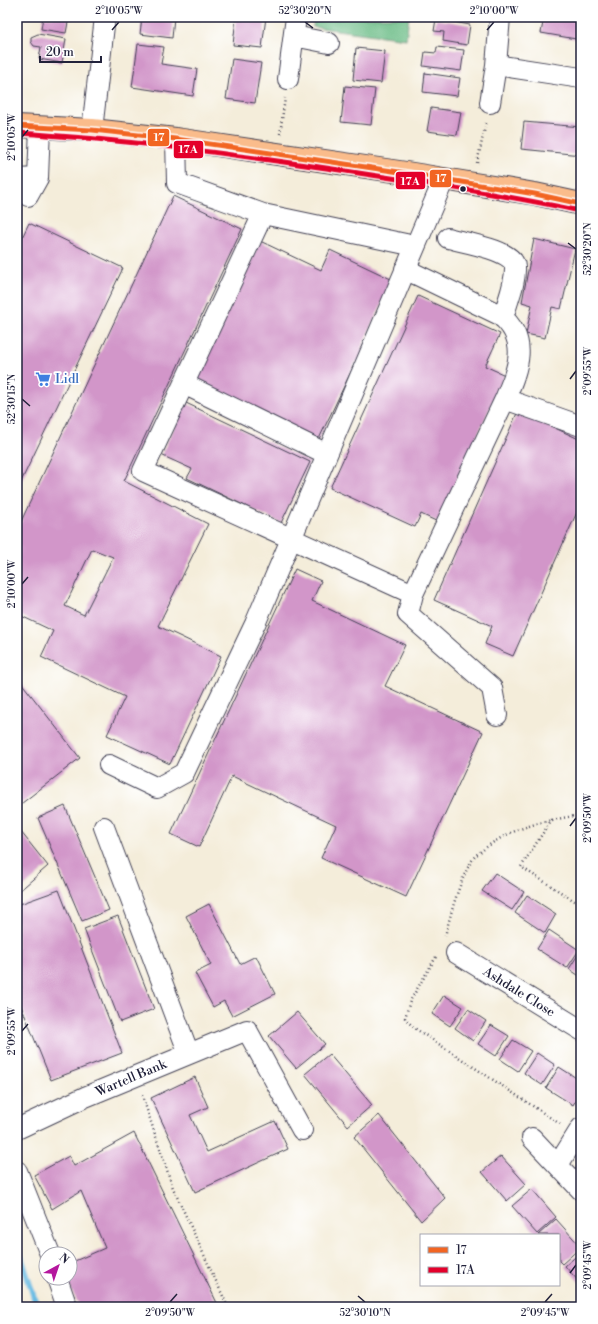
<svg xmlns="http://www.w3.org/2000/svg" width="598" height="1324" font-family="'Libre Bodoni',serif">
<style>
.forest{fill:#6ebe89;stroke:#487062}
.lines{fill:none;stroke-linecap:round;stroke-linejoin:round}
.stream{stroke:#67bbe3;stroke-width:6}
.building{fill:#d296c9;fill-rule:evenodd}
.minor-casing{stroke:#424053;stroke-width:22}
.major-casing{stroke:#424053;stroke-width:24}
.path{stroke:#424053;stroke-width:2.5;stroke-dasharray:1 3;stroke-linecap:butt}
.minor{stroke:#fff;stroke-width:20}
.major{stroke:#fabc8b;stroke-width:22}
.bus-1-casing{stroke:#fff;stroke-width:8}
.bus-2-casing{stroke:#fff;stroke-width:8}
.bus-1{stroke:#f26522;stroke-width:5}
.bus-2{stroke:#e4002b;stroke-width:5}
.ticks{fill:none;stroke:#22223b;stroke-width:1.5}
.bus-dot{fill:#22223b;stroke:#fff;stroke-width:1.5}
.labels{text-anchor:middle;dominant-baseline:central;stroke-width:3.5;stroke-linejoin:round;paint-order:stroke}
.shop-label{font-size:13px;fill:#366cbe;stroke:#fff;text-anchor:start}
.street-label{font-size:13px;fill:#22223b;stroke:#fff}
.line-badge{stroke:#fff;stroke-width:1.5}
.badge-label{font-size:11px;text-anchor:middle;font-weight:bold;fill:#fff}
.neatline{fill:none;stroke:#22223b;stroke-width:1.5}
.ticks-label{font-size:10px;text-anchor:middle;fill:#22223b}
</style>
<rect width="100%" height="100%" fill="#fff"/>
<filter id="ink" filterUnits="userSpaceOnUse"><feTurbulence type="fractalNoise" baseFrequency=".025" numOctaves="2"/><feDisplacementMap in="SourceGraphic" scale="8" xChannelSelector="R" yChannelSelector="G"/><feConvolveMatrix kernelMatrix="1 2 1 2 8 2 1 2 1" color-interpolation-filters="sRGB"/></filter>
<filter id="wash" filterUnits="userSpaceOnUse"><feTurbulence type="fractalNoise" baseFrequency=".012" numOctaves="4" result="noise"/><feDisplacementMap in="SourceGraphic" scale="16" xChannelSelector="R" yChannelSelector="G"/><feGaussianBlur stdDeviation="0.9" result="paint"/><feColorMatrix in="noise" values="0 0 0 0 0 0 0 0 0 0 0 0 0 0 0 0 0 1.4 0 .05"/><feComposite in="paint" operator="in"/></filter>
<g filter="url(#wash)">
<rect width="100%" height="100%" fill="#f4edda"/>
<!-- forest -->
<path class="forest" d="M314 17H409L406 39 313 27Z"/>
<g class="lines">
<!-- stream -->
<path class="stream" d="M17 1244 37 1307"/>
</g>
<g id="blocks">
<!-- building -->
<path class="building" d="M43 17H69L66 33 41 29Z
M142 17H174L172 38 140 34Z
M236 17H266L262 48 233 45Z
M544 17H580L576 39 541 33Z
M436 19 470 25 467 45 443 41 444 32 434 31Z
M38 34 66 39 62 63 39 59 41 47 34 46 31 42V37Z
M138 44 164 47 161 64 197 69 193 96 132 87Z
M437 47 464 50 461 71 423 66 425 52 436 53Z
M356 48 385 51 381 83 353 80Z
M232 59 261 63 255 103 226 99Z
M425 73 460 78 457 96 423 92Z
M345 86 375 89 371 125 341 122Z
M431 108 461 112 457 135 427 131Z
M524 122 581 127V155L521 149Z
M173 196 242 229 124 481 208 524 158 626 221 656 170 764 107 735 125 697 41 657 53 631 17 614V530ZM92 549 113 557 84 615 65 606Z
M29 223 123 268 17 490V248Z
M534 239 575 249 561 309 552 307 545 338 526 334 532 305 522 302Z
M260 241 321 270 330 250 393 280 361 348 365 351 360 362 356 361 318 441 194 383Z
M418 296 500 334 485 366 505 375 438 522 421 514 415 527 330 488Z
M186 403 310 462 281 523 187 478 192 469 161 455Z
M518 411 581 440V503L513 656 485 644 492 626 434 600Z
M295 569 321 581 312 601 405 645 385 686 483 732 406 897 321 858 336 825 232 776 199 847 171 834Z
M17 677 80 758 17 807Z
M65 806 109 910 82 921 38 818Z
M17 827 48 866 17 893Z
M495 873 524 892 512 910 482 891Z
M59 890 122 1053 51 1080 17 996V905Z
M527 895 556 914 545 933 515 913Z
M209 904 240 964 256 956 275 994 232 1016 224 1001 213 1007 195 973 211 965 186 916Z
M118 916 154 1009 120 1022 84 929Z
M549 930 579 950 567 968 537 949Z
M581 950V977L569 969Z
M444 995 463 1007 450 1026 432 1014Z
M468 1009 486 1021 473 1041 455 1028Z
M297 1012 325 1044 296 1068 269 1036Z
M491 1025 509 1036 496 1056 478 1044Z
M513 1040 531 1051 518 1071 500 1059Z
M537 1053 555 1065 542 1085 524 1073Z
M329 1054 372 1105 348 1126 305 1074Z
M559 1067 581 1081V1092L573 1105 546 1088Z
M195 1077 208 1107 190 1115 207 1152 275 1121 288 1149 195 1192 151 1098Z
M379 1115 445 1198 421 1221 354 1137Z
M134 1133 219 1307H80L65 1278H70V1263L105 1248 81 1191 52 1209 34 1175 69 1156 74 1166Z
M501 1156 526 1184 507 1201 482 1172Z
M532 1189 556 1217 537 1234 512 1206Z
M556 1219 581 1247 562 1264 559 1261V1235H538Z
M581 1252V1284L565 1266Z"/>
</g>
</g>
<g filter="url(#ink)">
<use href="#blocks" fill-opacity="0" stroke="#424053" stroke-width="1"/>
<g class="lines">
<!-- minor casing -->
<g class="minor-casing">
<path id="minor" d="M294 36 329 43
M496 65 581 78
M288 79 296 17
M490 103 496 65 500 17
M92 130 105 17
M176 139 177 183 263 214
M38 178 40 127
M17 179 38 178 28 196
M448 238C462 242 515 250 515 267 516 283 507 302 503 318
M405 269 500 315C530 340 518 368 505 399L413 594 143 471 263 214 415 246
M184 384 327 454
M505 399 581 426
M413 594 408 614 492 688 497 715
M109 765 157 788 184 773 255 624 444 179
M104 827 189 1054
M456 953 581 1030
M17 1129 85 1097 247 1030 302 1130
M532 1138 581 1190
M558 1165 581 1128
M17 1171 50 1254
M57 1278 67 1307"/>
</g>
<!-- major casing -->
<g class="major-casing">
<path id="major" d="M17 126 92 130 176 139 413 174 535 194 581 204"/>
</g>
<!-- path -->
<path class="path" d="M280 134 285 98
M477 163 486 123
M552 819 521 867 581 905
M445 936C451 913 460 878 473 859 475 855 481 852 484 849 512 827 547 820 581 815
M436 957 410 1001 405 1018 413 1027 560 1124
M142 1095 173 1188 228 1307"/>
<!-- minor -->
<use href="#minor" class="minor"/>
<!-- major -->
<use href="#major" class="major"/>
<!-- bus-1 casing -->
<g class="bus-1-casing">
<path id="bus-1" d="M17 126 92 130 176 139 413 174 535 194 581 204"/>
</g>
<!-- bus-2 casing -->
<g class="bus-2-casing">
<path id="bus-2" d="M17 133C122 139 222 153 326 168 411 181 496 193 580 211"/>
</g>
<!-- bus-1 -->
<use href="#bus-1" class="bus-1"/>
<!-- bus-2 -->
<use href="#bus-2" class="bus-2"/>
</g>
</g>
<!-- ticks -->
<path class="ticks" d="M305 22 313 28M112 30 119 22M487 30 494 22M22 137 28 130M568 243 576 249M570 379 576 371M22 399 30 406M22 584 28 577M570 826 576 818M22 1031 28 1024M570 1273 576 1265M358 1296 365 1302M170 1302 177 1294M545 1302 552 1294"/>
<!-- icons -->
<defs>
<g id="supermarket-bare" transform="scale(1.2)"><path d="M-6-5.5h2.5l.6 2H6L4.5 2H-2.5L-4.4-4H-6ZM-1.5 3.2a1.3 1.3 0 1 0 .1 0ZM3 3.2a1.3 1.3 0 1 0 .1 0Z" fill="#3f7fe0" stroke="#fff" stroke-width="2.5" paint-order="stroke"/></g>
</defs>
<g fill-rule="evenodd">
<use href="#supermarket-bare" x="43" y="379"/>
</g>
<!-- markers -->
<circle class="bus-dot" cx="463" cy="189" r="3.5"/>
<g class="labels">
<!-- shop labels -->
<g class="shop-label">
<text x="55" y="379">Lidl</text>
</g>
<!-- street labels -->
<g class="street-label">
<text transform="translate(519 992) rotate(32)">Ashdale Close</text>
<text transform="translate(131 1078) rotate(-23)">Wartell Bank</text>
</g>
</g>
<g class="line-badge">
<rect x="147" y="128" width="23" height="19" rx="4" fill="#f26522"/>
<rect x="173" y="140" width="31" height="19" rx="4" fill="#e4002b"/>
<rect x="429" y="169" width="23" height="19" rx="4" fill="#f26522"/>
<rect x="395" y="171" width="31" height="19" rx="4" fill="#e4002b"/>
</g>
<g class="badge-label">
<text x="159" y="141">17</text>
<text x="188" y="153">17A</text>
<text x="441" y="182">17</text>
<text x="410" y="185">17A</text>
</g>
<!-- margin -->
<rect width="598" height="1324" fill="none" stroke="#fff" stroke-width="44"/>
<!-- legend -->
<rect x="420" y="1234" width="140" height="52" fill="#ffffff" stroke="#a7a7b1"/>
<rect x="428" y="1247" width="20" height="6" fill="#f26522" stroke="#a7a7b1"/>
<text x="456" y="1254" font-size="12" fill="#22223b">17</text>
<rect x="428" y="1267" width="20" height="6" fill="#e4002b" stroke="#a7a7b1"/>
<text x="456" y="1274" font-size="12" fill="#22223b">17A</text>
<!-- north arrow -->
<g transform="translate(58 1266) rotate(40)"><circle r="19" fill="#ffffff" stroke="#a7a7b1"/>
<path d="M0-3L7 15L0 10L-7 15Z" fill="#b5179e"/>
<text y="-6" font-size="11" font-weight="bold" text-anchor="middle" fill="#22223b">N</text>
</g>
<!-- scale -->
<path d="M40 56v6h61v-6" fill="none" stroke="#22223b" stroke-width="2"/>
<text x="46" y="56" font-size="12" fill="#22223b" stroke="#ffffff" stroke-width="3" paint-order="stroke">20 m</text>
<rect x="22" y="22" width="554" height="1280" class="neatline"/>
<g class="ticks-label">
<text x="119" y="14">2°10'05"W</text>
<text x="305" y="14">52°30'20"N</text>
<text x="494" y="14">2°10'00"W</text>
<text transform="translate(11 137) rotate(-90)" y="4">2°10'05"W</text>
<text transform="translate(587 249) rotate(-90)" y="4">52°30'20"N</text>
<text transform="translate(587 371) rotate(-90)" y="4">2°09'55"W</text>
<text transform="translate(11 399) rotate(-90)" y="4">52°30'15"N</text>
<text transform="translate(11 584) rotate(-90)" y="4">2°10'00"W</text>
<text transform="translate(587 818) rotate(-90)" y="4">2°09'50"W</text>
<text transform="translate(11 1031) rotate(-90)" y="4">2°09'55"W</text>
<text transform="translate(587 1265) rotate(-90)" y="4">2°09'45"W</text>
<text x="170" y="1316">2°09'50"W</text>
<text x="365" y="1316">52°30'10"N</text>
<text x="545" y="1316">2°09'45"W</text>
</g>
</svg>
